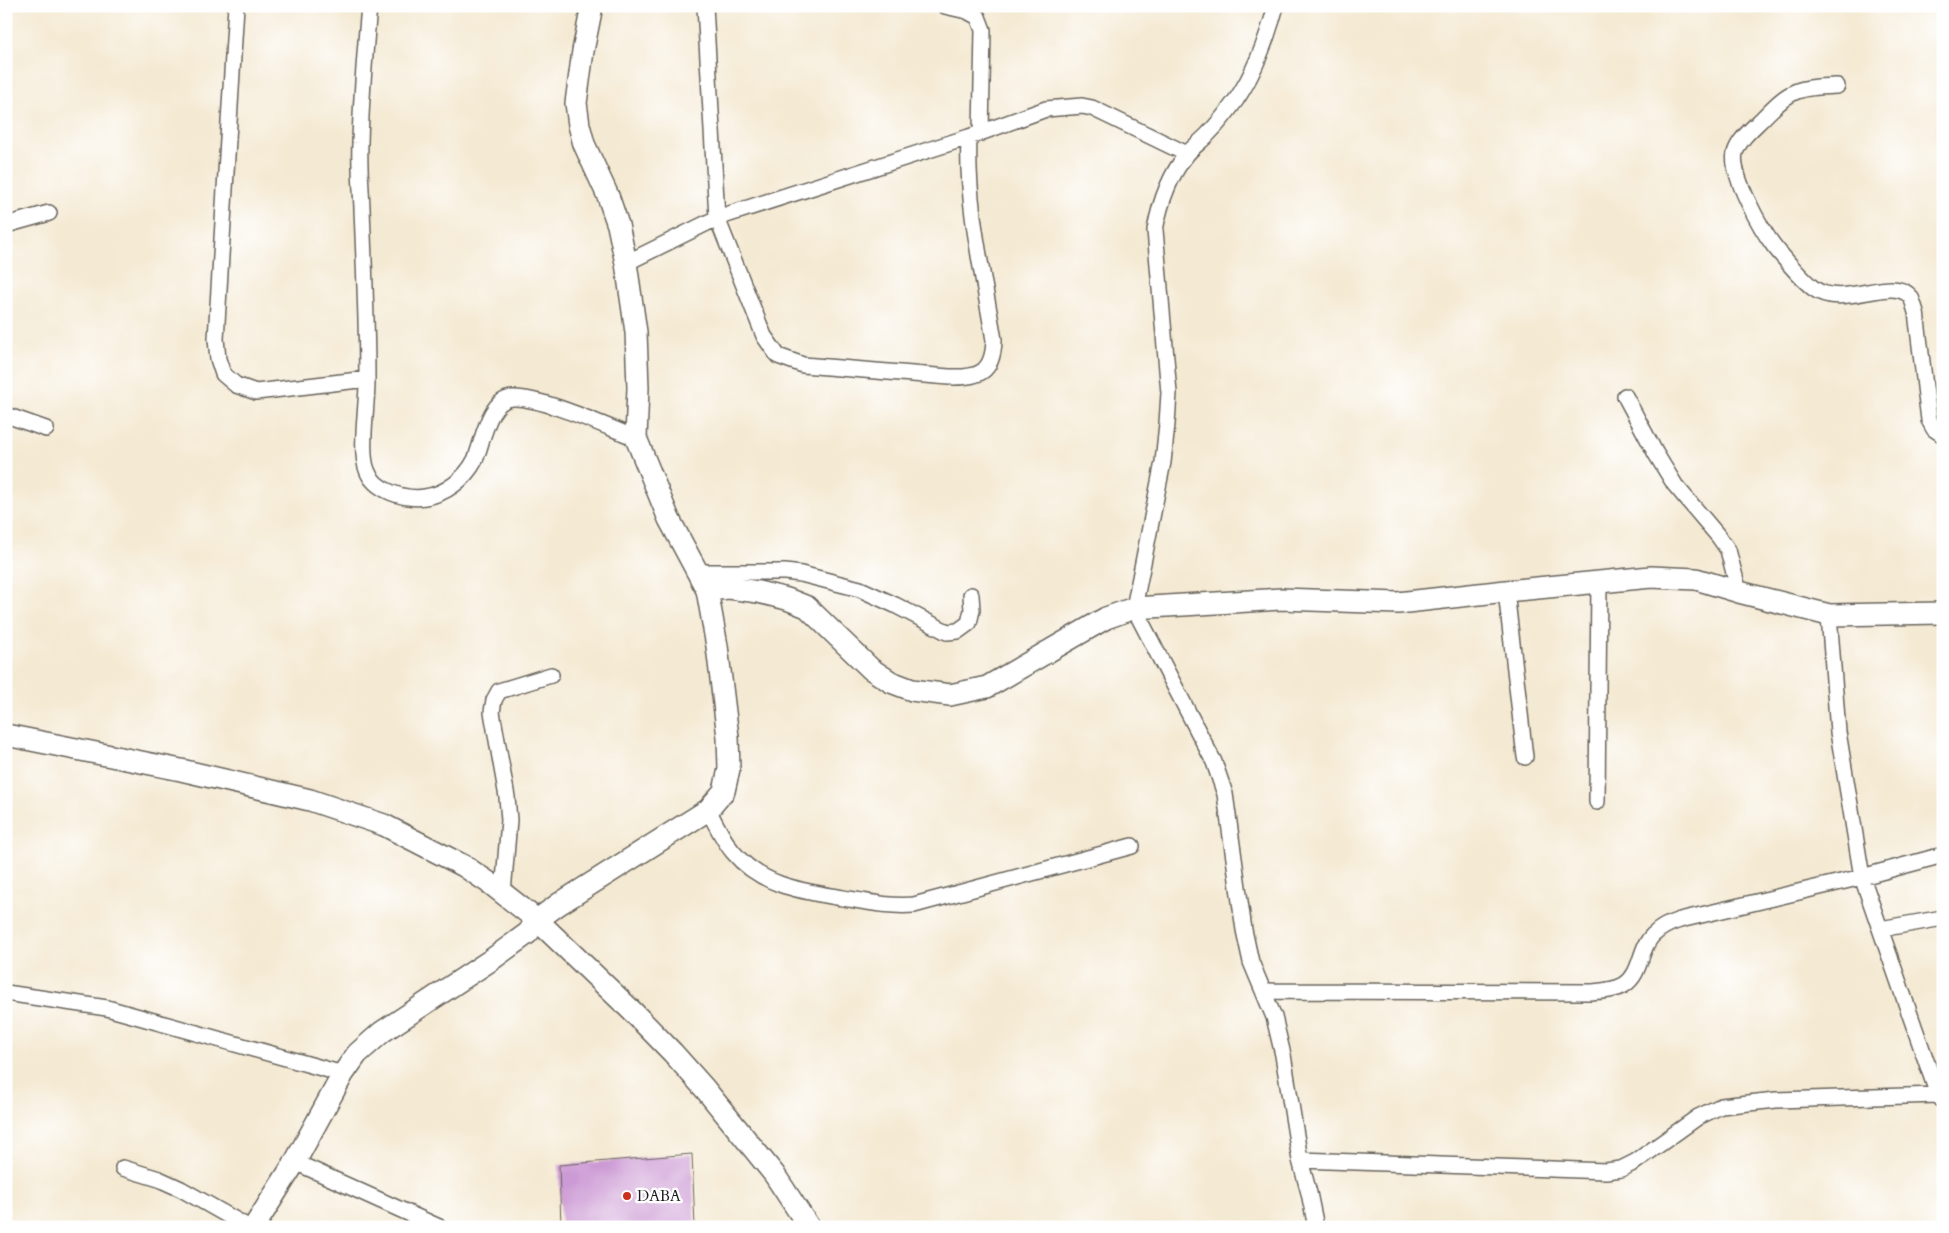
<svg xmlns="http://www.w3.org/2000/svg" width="1949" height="1233" font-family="Cardo,serif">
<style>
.building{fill:#cc9ad4}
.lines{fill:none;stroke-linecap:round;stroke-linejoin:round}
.street-casing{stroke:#68645c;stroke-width:18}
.secondary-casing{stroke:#68645c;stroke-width:24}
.street{stroke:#fff;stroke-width:15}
.secondary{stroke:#fff;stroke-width:21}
.poi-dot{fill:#c8321e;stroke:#fff;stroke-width:2}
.labels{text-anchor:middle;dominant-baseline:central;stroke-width:4.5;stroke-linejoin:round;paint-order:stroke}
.poi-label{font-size:15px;fill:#1c1c1c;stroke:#fff;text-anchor:start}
</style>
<rect width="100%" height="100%" fill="#fff"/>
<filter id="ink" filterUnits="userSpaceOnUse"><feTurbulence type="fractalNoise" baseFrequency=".02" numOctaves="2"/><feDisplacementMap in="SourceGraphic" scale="10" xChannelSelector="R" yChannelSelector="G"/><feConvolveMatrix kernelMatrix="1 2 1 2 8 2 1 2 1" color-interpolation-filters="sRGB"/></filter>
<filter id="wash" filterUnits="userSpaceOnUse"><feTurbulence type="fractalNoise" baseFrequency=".0096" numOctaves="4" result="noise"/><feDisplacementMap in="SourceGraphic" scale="20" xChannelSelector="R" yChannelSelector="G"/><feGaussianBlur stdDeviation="1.12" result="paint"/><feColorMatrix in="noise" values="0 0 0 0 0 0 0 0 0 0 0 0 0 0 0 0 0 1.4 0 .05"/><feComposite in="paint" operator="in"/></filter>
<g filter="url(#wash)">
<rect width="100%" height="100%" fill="#f4e9d2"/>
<g id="blocks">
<!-- building -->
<path class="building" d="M692 1154 695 1227H561L559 1165Z"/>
</g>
</g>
<g filter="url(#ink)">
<use href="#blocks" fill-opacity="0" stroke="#68645c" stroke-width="1"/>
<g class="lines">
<!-- street casing -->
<g class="street-casing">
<path id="street" d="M236 6 216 339 218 359 223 374 236 385 256 392 367 379
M369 6C365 52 361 97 360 143 359 165 361 186 362 208 364 264 367 321 367 378 368 400 359 451 367 470 374 491 405 500 425 497 446 494 465 479 475 460 483 442 488 399 513 398 542 397 607 427 636 438
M705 6 717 218 764 336 778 356 803 365 949 377C979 378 993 373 994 340 983 273 966 205 969 137
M945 6 967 11 978 17 983 30 981 133
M1276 6C1267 39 1255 72 1236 100 1228 111 1219 123 1209 133 1203 140 1194 146 1187 154 1169 176 1160 203 1155 230L1169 393 1167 424 1163 462 1134 608 1214 762 1225 794 1244 930 1251 962 1274 1017 1283 1055 1300 1160 1309 1193 1316 1227
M1837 86C1797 88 1792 88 1763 118 1753 128 1739 139 1735 153 1730 174 1761 229 1774 246 1783 257 1802 279 1813 288 1842 310 1889 276 1909 295 1913 299 1914 307 1916 312L1929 420 1934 429 1943 435
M6 225 49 213
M626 263 717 218 969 137 1046 109 1082 106 1092 108 1187 154
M1625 396 1656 454 1675 485 1719 537 1728 550 1739 592
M6 415 46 429
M697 572H785L801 574 860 589 895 605 947 632 958 631 969 623 972 610 971 595
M1506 591 1525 757
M1829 615 1838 732 1862 877 1938 1095 1943 1101
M1597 802 1599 582
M708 810C716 824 723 840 733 852 761 886 802 891 843 898 867 902 890 907 914 905L1132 846
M503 893 509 820 507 797 492 712 494 700 499 691 551 675
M1880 929 1943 918
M1263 991 1590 992C1602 991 1614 991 1624 985 1642 974 1639 948 1653 935 1661 927 1670 923 1680 920L1862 877 1943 855
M6 993 107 1008 343 1074
M1300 1160 1606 1171 1621 1169 1635 1162 1698 1117 1721 1106 1776 1100 1938 1095
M295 1162 439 1227
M123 1168 159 1179 181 1189 248 1227"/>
</g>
<!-- secondary casing -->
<g class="secondary-casing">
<path id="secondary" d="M707 590 729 588 758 592 787 599 807 607 871 669 891 682 912 690 950 695 987 687 1106 618 1134 608 1281 599 1398 603 1506 591 1651 577 1696 579 1739 592 1829 615 1943 613
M6 735 181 770 310 800 384 825 464 866 491 884 537 920 632 1011 673 1053 705 1089 774 1174 809 1227
M254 1227 295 1162 343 1074 357 1054 382 1032 491 960 528 933 537 920 559 904 708 810 724 791 729 769 728 737 717 646 707 590 669 519 636 438 638 388 636 332 626 263 618 225 608 196 584 144 579 125 576 103 583 51 592 6"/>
</g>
<!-- street -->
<use href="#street" class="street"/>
<!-- secondary -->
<use href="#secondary" class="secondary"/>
</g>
</g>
<!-- markers -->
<circle class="poi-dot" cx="627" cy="1196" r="5"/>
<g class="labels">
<!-- poi labels -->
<g class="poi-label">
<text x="637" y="1196">DABA</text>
</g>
</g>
<!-- margin -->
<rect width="1949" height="1233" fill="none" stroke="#fff" stroke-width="25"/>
</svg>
